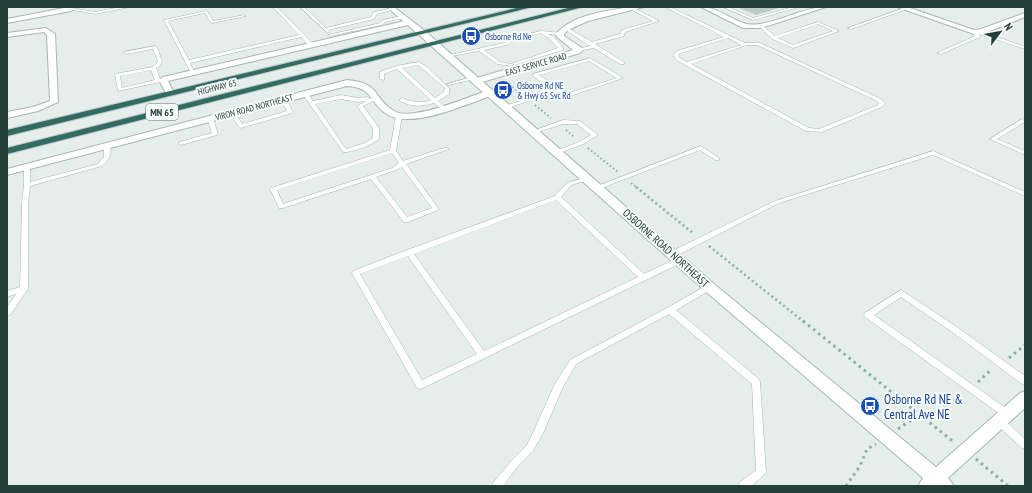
<svg xmlns="http://www.w3.org/2000/svg" width="1032" height="493" font-family="'PT Sans Narrow',sans-serif">
<style>
.building{fill:#bdcbc7}
.lines{fill:none;stroke-linecap:round;stroke-linejoin:round}
.lane-casing{stroke:#a8b6b2;stroke-width:1}
.street-casing{stroke:#a8b6b2;stroke-width:2}
.secondary-casing{stroke:#a4b9b3;stroke-width:2}
.highway-casing{stroke:#c2c9c8;stroke-width:2}
.path-far3{stroke:#87b0a7;stroke-width:1.5;stroke-dasharray:1 2;stroke-linecap:butt}
.path-far2{stroke:#87b0a7;stroke-width:2;stroke-dasharray:1.5 2.5;stroke-linecap:butt}
.path-far1{stroke:#87b0a7;stroke-width:2.5;stroke-dasharray:2 3;stroke-linecap:butt}
.path{stroke:#87b0a7;stroke-width:3;stroke-dasharray:2.5 4;stroke-linecap:butt}
.lane{fill:#fff;fill-rule:evenodd}
.street{fill:#fff;fill-rule:evenodd}
.secondary{fill:#fff;fill-rule:evenodd}
.highway{fill:#316b64;fill-rule:evenodd}
.labels{text-anchor:middle;dominant-baseline:central;stroke-width:4;stroke-linejoin:round;paint-order:stroke}
.far-transit-label{font-size:9px;fill:#164399;stroke:#f6faf8;text-anchor:start}
.far-street-label{font-size:9px;fill:#253f3a;stroke:#f6faf8}
.shield{fill:#f6faf8;stroke:#647773;stroke-width:1}
.shield-label{font-size:10px;font-weight:bold;fill:#253f3a}
.street-label{font-size:11px;fill:#253f3a;stroke:#f6faf8}
.near-transit-label{font-size:13px;fill:#164399;stroke:#f6faf8;text-anchor:start}
</style>
<rect width="100%" height="100%" fill="#e5eeeb"/>
<!-- building -->
<path class="building" d="M737 7H782L756 15Z"/>
<g class="lines">
<!-- lane casing -->
<g class="lane-casing">
<path id="lane" d="M121 7H130L95 14 69 9 71 8 95 12Z
M273 7H277L313 44V46H309L301 37 190 63 195 73 193 74 191 73 164 20 206 11H207L213 21 244 15 246 16 212 23H211L205 13 168 21 189 60 299 35Z
M300 7H304L326 28 371 17 374 12 393 8 395 9 377 14 374 19 328 30 330 32 328 33Z
M665 7H670L745 43H760L881 99 885 103 882 107 822 132 806 131 676 60 673 55 677 51 724 37ZM728 38 741 45 687 62 680 58 678 55 681 53ZM747 45H757L877 101 879 103 878 105 819 129 809 128 691 64Z
M705 7H712L706 9 704 8Z
M723 7H728L753 18 793 7H799L753 20Z
M632 8H634L659 21 625 32 624 36 595 44 624 62V64H620L594 48 577 51V49L591 46 588 45 563 28 566 27 592 42 620 34 622 30 653 21 632 10Z
M904 8 907 9 851 29 848 28Z
M402 16 404 17 403 18 385 22 382 25 330 36 328 35 380 23 383 20Z
M818 22 839 31 793 48 772 39 759 26 762 25 775 36ZM818 24 833 31 793 45 778 38Z
M541 31 562 33V35H560L548 34 554 37 563 48V50L511 66 497 64 479 51 447 57 445 56 504 43 512 38ZM541 33 550 39 558 48 511 64 500 62 484 50 507 45 516 40Z
M972 31H976L980 35V37L941 54 937 53 975 36 972 32Z
M977 31H981L1025 47V49L977 33Z
M155 46 157 47 162 61 160 66 156 68 160 79H165V81L118 91 115 74 152 67 156 64 158 61 153 49 126 54 124 53V52ZM151 70 155 80 122 88 120 76Z
M590 58 623 78 565 98 556 92 507 108 505 109 502 107 552 90 533 76V74ZM589 61 617 78 566 94 539 75Z
M419 62 427 67 449 88V94L438 101 445 107V109H441L434 103C422 107 412 107 400 101V99L402 98C413 102 420 104 431 100L397 69 384 74V80L380 79V72L396 66ZM418 65 445 88 444 92 435 98 402 68Z
M472 77 474 78V79L449 85 447 84Z
M305 91 307 92 313 101 341 95 358 98 367 97 370 99 375 96H379V98L363 106 379 128V139C372 145 352 153 343 152L302 93ZM341 99 358 102 366 101 357 106 373 128V138L365 143 346 149 315 104Z
M283 97 286 99 293 112 292 113 241 128 238 126 230 112 231 111H235L242 124 287 111 280 99Z
M399 114 402 116 396 151 403 161 444 148H448L449 149 406 164 438 208 439 209 438 210 408 222H404L371 179 283 208H279L270 189 271 188 390 150 396 116ZM392 153 399 163 392 168 283 204 277 190ZM402 167 432 208 407 217 376 177 396 170Z
M210 116 213 118 218 134 217 135 181 145 179 144V142L212 133 207 118Z
M1022 119 1025 120V124L1023 123 997 139 1025 151V155L990 139Z
M563 120 580 121 598 135 583 144 557 154 554 152 555 151 579 142 591 135 577 124H563L535 133 533 134 530 132Z
M107 144 110 146C112 155 109 160 102 166L30 186 28 204V289L10 315 7 316V307L16 294 7 297V291L20 287 22 204 24 185V167L27 165 30 167V182L98 164 104 157V146Z
M701 146 719 158V160H715L700 150 599 189H595L594 188 595 187Z
M933 151 1025 192V196L933 155 779 203 676 256H670L669 254 670 252 775 201Z
M587 177 590 179 589 180 571 185 561 197 644 274 677 258H683L684 260 683 262 423 388 420 389 417 388 352 273 353 271 407 250 555 196 567 183ZM556 200 638 277 484 351 414 254ZM408 256 477 354 422 380 360 274Z
M709 284 712 285 713 287 712 289 676 310 759 379 760 382 766 472 764 475 751 486H738L739 483 756 470 752 384 669 314 576 364 562 389 544 431 533 451 518 466 503 486H492L493 483 512 460 527 445 535 428 555 384 570 360 667 308Z
M901 290 954 325 1025 376V385L1022 384 948 329 901 297 874 315 1010 411 1012 414 1010 417 1007 418 1004 417 865 317 864 315 865 313Z
M999 417 1002 418 1025 439V449L1022 448 996 424 994 421 996 418Z"/>
</g>
<!-- street casing -->
<g class="street-casing">
<path id="street" d="M69 7H76L71 11 7 23V19Z
M630 7H644L588 21 568 30 564 34V36L582 48 583 50 580 53 479 83 476 84 472 81 473 79 573 50 557 37 556 34C573 14 607 11 630 7Z
M701 7C718 7 731 20 747 24 768 28 802 7 826 7L761 28H743Z
M897 7H907L974 30 981 29 1025 13V17L985 33 974 34Z
M409 20 413 22 412 24 168 81 174 93 170 96 167 95 159 80 163 77Z
M46 28 55 34 58 102 38 111 7 118V112L33 107 50 101 47 35 44 32 7 37V33Z
M347 80C381 83 372 97 394 111 413 122 469 96 490 90L494 93 493 95C467 104 409 131 385 113 368 100 373 88 347 86L7 175V169Z"/>
</g>
<!-- secondary casing -->
<g class="secondary-casing">
<path id="secondary" d="M387 7H394L425 31 714 284 936 467 1020 393 1025 391V408L948 478 954 486H918L923 478 704 290 419 35Z"/>
</g>
<!-- highway casing -->
<g class="highway-casing">
<path id="highway" d="M521 7H532L7 136V130Z
M572 7H583L7 154V148Z"/>
</g>
<!-- path-far3 -->
<path class="path-far3" d="M505 81 508 83"/>
<!-- path-far2 -->
<path class="path-far2" d="M506 82 522 94
M535 105 551 118
M566 130 574 137
M588 148 618 172
M631 183 638 188"/>
<!-- path-far1 -->
<path class="path-far1" d="M636 187 694 234
M709 246 804 322"/>
<!-- path -->
<path class="path" d="M803 321 955 443
M1009 358 1025 345
M978 382 992 369
M898 429 919 415 932 417 963 394
M976 459 1008 486
M846 486 860 466 867 449 876 444"/>
<!-- lane -->
<use href="#lane" class="lane"/>
<!-- street -->
<use href="#street" class="street"/>
<!-- secondary -->
<use href="#secondary" class="secondary"/>
<!-- highway -->
<use href="#highway" class="highway"/>
</g>
<!-- icons -->
<defs>
<g id="bus-disc" transform="scale(1)"><circle r="9.5" fill="#1a4fb4" stroke="#f6faf8"/><path d="M-5-6H5V4H4V6H2V4H-2V6H-4V4H-5ZM-3.5-4V0h7V-4ZM-3.5 1.2v1.5H-2V1.2ZM2 1.2v1.5H3.5V1.2Z" fill="#fff"/></g>
</defs>
<g fill-rule="evenodd">
<use href="#bus-disc" x="471" y="36"/>
<use href="#bus-disc" x="503" y="90"/>
<use href="#bus-disc" x="870" y="406"/>
</g>
<g class="labels">
<!-- far-transit labels -->
<g class="far-transit-label">
<text x="485" y="36">Osborne Rd Ne</text>
<text x="517" y="85">Osborne Rd NE<tspan x="517" dy="10">&amp; Hwy 65 Svc Rd</tspan></text>
</g>
<!-- far-street labels -->
<g class="far-street-label">
<text transform="translate(536 64) rotate(-16)">EAST SERVICE ROAD</text>
<text transform="translate(217 87) rotate(-14)">HIGHWAY 65</text>
<text transform="translate(254 107) rotate(-15)">VIRON ROAD NORTHEAST</text>
</g>
<!-- shield labels -->
<rect class="shield" x="146" y="104" width="32" height="16" rx="3"/>
<g class="shield-label">
<text x="162" y="112">MN 65</text>
</g>
<!-- street labels -->
<g class="street-label">
<text transform="translate(666 248) rotate(42)">OSBORNE ROAD NORTHEAST</text>
</g>
<!-- near-transit labels -->
<g class="near-transit-label">
<text x="884" y="399">Osborne Rd NE &amp;<tspan x="884" dy="15">Central Ave NE</tspan></text>
</g>
</g>
<!-- border -->
<rect width="1032" height="493" fill="none" stroke="#253f3a" stroke-width="16"/>
<!-- north arrow -->
<g transform="translate(1000 32) rotate(58)" stroke="#f6faf8" stroke-width="3" paint-order="stroke">
<path d="M0-3L7 15L0 10L-7 15Z" fill="#253f3a"/>
<text y="-6" font-size="11" font-weight="bold" text-anchor="middle" fill="#253f3a">N</text>
</g>
</svg>
